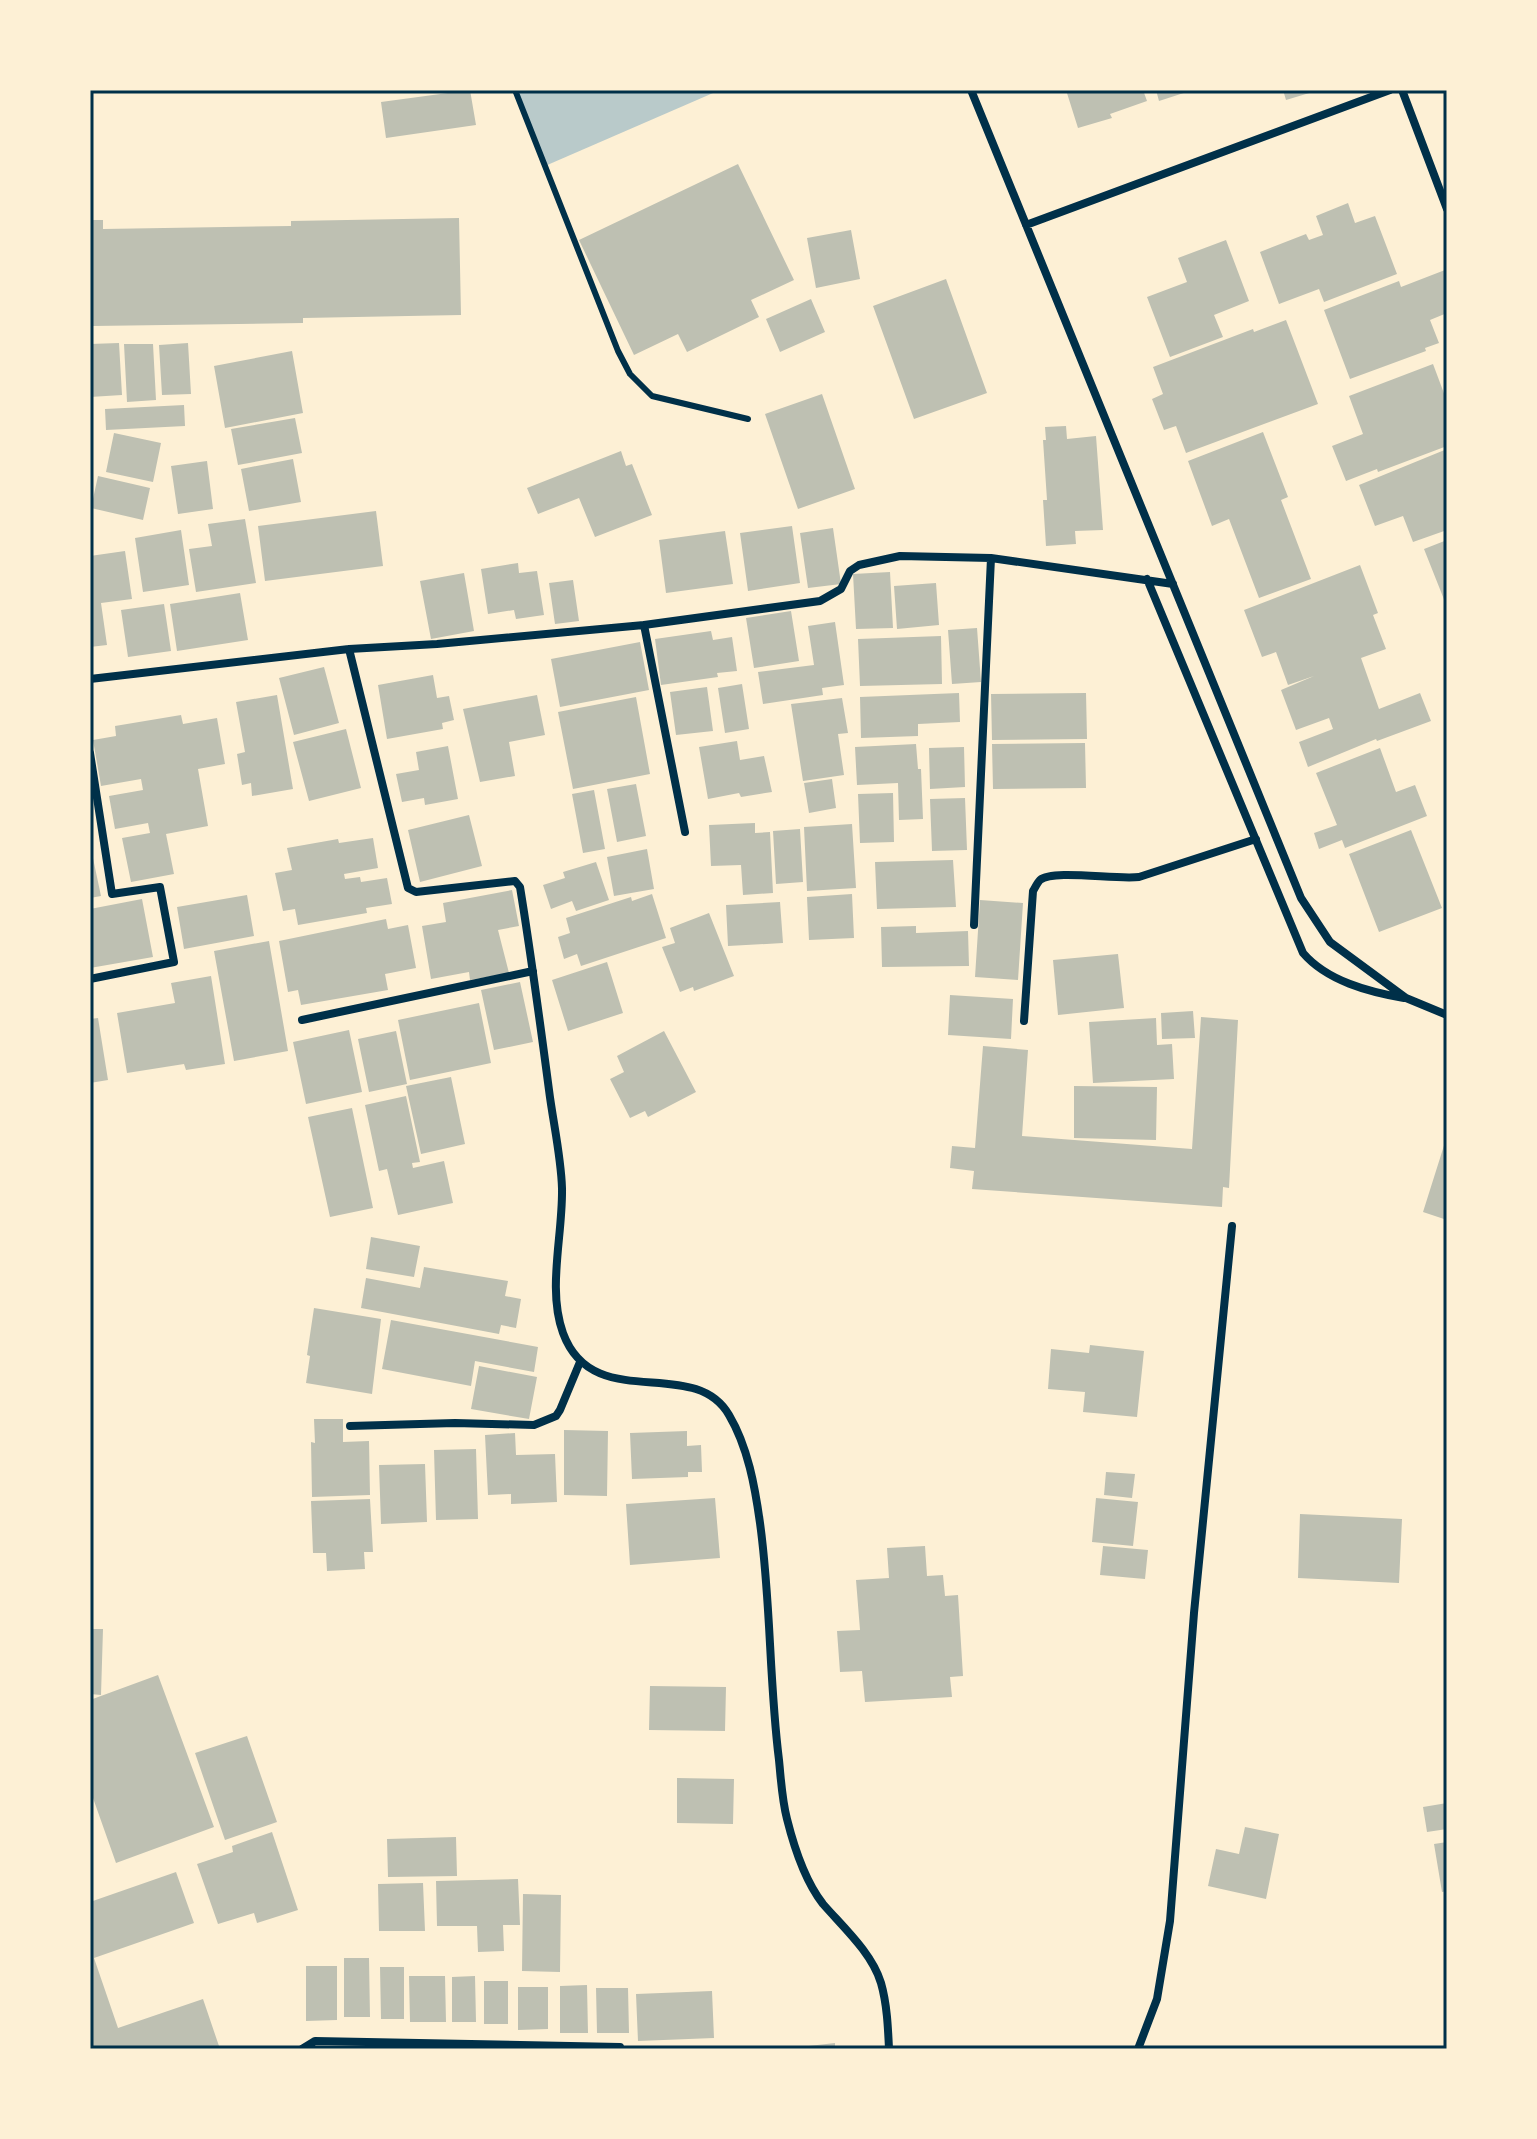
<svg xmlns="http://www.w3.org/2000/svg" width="1537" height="2139" font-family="Raleway,sans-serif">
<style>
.green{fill:#b9caca}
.building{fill:#bec0b2}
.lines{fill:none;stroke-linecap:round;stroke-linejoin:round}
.service{stroke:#003049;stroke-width:6}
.minor{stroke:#003049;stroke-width:8}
.neatline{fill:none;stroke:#003049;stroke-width:3}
</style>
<rect width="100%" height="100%" fill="#fdf0d5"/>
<!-- green -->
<path class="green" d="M515 90H720L545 166Z"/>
<!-- building -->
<path class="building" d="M470 90 476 125 386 138 381 102Z
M1066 90H1143L1147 101 1110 114 1112 118 1078 128Z
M1156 90H1190V91L1159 101Z
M1283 90H1316V91L1286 100Z
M738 164 794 280 751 300 759 317 687 352 678 334 634 355 579 240Z
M1348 203 1355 223 1375 216 1397 274 1324 302 1319 289 1279 304 1260 252 1306 234 1309 240 1323 235 1316 216Z
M459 218 461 315 303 318V323L93 326V321H90V293H93L90 220H103V229L291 226V221Z
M851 230 860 279 816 288 807 238Z
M1226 240 1249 301 1214 315 1223 337 1170 357 1147 297 1187 282 1178 258Z
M1445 270 1447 277V313L1430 320 1439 343 1425 348 1426 351 1350 379 1324 310 1399 281 1401 287Z
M946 279 987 393 914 419 873 306Z
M811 299 825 332 780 352 766 319Z
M1286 320 1318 404 1186 453 1176 426 1164 430 1152 399 1163 394 1153 367 1253 329 1254 332Z
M119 343 122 395 90 397V344Z
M188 343 191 394 162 395 159 345Z
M124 344H153L156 400 127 402Z
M292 351 303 413 225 428 214 366Z
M1433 364 1445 396 1447 395V446L1378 472 1377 469 1346 481 1332 446 1363 434 1349 396Z
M822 394 855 489 798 509 765 414Z
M184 405 185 426 106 430 105 409Z
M295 418 302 453 238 465 231 429Z
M1066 426 1067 439 1096 436 1103 530 1075 531 1076 544 1046 546 1043 500H1047L1043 440H1046L1045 427Z
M1263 432 1288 497 1281 500 1311 579 1259 598 1229 519 1212 526 1188 461Z
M114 433 161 443 153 482 106 472Z
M1447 449V530L1413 542 1403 516 1375 526 1359 485Z
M621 451 626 466 632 464 652 515 595 537 579 498 538 514 527 488Z
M293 459 301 502 249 511 241 469Z
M207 461 213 509 178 514 171 466Z
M98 476 150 488 143 520 91 508Z
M376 511 383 566 265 581 258 526Z
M245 519 256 583 196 592 189 549 212 546 208 524Z
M792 526 800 583 748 591 740 533Z
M833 528 841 584 808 588 800 533Z
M181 530 189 585 143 592 135 538Z
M725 531 733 584 666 593 659 540Z
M1447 540V607L1424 549Z
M125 551 132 599 101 603 107 645 90 647V556Z
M518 563 519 573 537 571 544 615 516 619 514 610 488 614 481 569Z
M1360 565 1378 613 1373 615 1386 649 1361 658 1379 709 1420 693 1431 721 1377 741 1376 739 1308 767 1299 742 1333 729 1329 718 1296 730 1281 690 1314 676 1288 685 1276 652 1262 657 1244 610Z
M890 572 893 628 856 629 853 574Z
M464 573 474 631 431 639 420 581Z
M573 580 579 621 555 624 549 583Z
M936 583 939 625 897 629 894 586Z
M240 593 248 640 177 651 170 604Z
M164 604 171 651 128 657 121 610Z
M791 611 799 661 754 668 746 618Z
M835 622 844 685 822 688 823 695 763 704 758 672 814 665 808 626Z
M977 628 981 682 952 684 948 630Z
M711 631 713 640 732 637 737 671 717 673 718 677 661 685 655 639Z
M941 636 942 684 860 686 858 639Z
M640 642 649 690 560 707 551 659Z
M324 667 339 723 294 735 279 678Z
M433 675 437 698 449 696 454 720 442 723 443 729 387 739 378 685Z
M742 684 749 729 725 733 718 688Z
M707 687 713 731 676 735 670 692Z
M959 693 960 722 918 724V736L861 738 860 697Z
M1086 693 1087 739 992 740 991 694Z
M277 695 293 789 252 796 251 783 242 785 237 754 245 752 236 702Z
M537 695 545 735 509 742 515 776 480 782 463 709Z
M636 697 650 774 573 789 558 712Z
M842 698 848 733 838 734 844 775 803 781 791 704Z
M181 715 183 724 217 718 225 764 198 769 208 826 166 834 174 874 131 882 122 838 150 833 148 823 115 829 109 796 143 790 141 779 101 786 93 740 116 736 115 726Z
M346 729 361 788 309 801 293 742Z
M737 741 740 760 764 756 772 792 741 797 739 793 708 799 699 747Z
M1085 743 1086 788 993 789 992 744Z
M916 744 918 769H921L923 819 899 820 898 783 857 785 855 747Z
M448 746 458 799 425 805 424 798 402 802 396 774 419 770 416 752Z
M964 747 965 787 930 789 929 748Z
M1380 748 1396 792 1415 785 1427 816 1345 848 1342 840 1319 849 1314 833 1337 825 1316 773Z
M832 779 836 808 809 813 804 783Z
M636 784 646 836 617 842 607 789Z
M594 790 605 849 583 853 572 794Z
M893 793 894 842 860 843 858 794Z
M965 798 967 850 932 851 930 799Z
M469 815 482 866 420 882 408 830Z
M755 823V833L770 832 773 893 743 895 741 865 711 866 709 825Z
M852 824 856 888 807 891 804 827Z
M800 829 803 882 776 884 773 831Z
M1411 830 1442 908 1379 932 1349 854Z
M373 838 378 868 344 874 345 879 360 877 361 882 387 878 392 904 366 908 367 913 298 925 295 909 283 911 275 873 292 870 287 848 338 839 339 843Z
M90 844 101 896 90 898Z
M647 849 654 889 614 896 607 857Z
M953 860 956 907 877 909 875 862Z
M596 862 609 900 576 911 572 901 551 909 543 885 565 878 563 872Z
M512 890 519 926 498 930 509 973 470 980 469 972 431 979 422 926 446 922 443 903Z
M652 894 666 938 581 966 577 954 564 959 558 937 570 933 566 918 631 897 632 901Z
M852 894 854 938 809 940 807 897Z
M247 895 254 936 184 949 177 907Z
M142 899 153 957 90 968V909Z
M980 900 1023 903 1018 980 975 977Z
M780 902 783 943 728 946 726 905Z
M709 913 734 976 694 991 693 987 680 992 662 947 675 943 670 928Z
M386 919 388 929 408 925 416 968 385 974 388 990 301 1005 298 990 288 992 279 941Z
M916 926V933L968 931 969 966 882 967 881 927Z
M269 941 288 1051 234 1061 214 951Z
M1118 954 1124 1008 1058 1015 1053 960Z
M607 962 623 1013 568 1031 552 980Z
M211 976 225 1064 186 1070 184 1064 127 1073 117 1013 175 1003 171 983Z
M520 982 533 1042 494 1050 481 990Z
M950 995 1013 999 1011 1039 948 1035Z
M479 1003 491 1063 410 1080 398 1020Z
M1193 1011 1195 1038 1162 1039 1161 1013Z
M1201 1017 1238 1020 1229 1188 1223 1187 1222 1207 972 1189 974 1171 950 1168 952 1146 975 1148 983 1046 1028 1050 1022 1136 1192 1149Z
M98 1018 108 1080 90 1083V1019Z
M1156 1018 1157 1045 1172 1044 1174 1079 1093 1083 1089 1022Z
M349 1030 362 1092 306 1104 293 1042Z
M396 1031 407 1084 369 1092 358 1039Z
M664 1031 696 1092 648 1117 645 1111 630 1118 610 1079 624 1072 617 1056Z
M451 1077 465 1144 421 1154 406 1086Z
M1074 1086 1157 1087 1156 1140 1074 1138Z
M406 1096 420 1162 412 1163 413 1168 444 1161 453 1203 398 1215 387 1169 379 1171 365 1105Z
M352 1108 373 1208 330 1217 308 1117Z
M1447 1136V1220L1423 1212Z
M371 1237 420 1246 414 1277 366 1269Z
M424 1267 508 1281 505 1296 521 1299 516 1328 501 1325 499 1334 361 1308 366 1278 420 1288Z
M314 1308 381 1319 372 1394 306 1383 310 1356 307 1355Z
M391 1320 538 1347 534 1372 475 1361 471 1386 382 1369Z
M1090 1345 1144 1351 1137 1417 1083 1412 1085 1392 1048 1389 1051 1349 1089 1353Z
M479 1366 537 1377 529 1419 471 1409Z
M314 1419H343V1442L369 1441 370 1495 312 1497 311 1442 315 1443Z
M564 1430 608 1431 607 1496 564 1495Z
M687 1431V1446L701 1445 702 1472H688V1477L632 1479 630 1433Z
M515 1433 516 1455 555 1454 557 1502 511 1504V1494L488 1495 485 1435Z
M476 1449 478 1519 436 1520 434 1450Z
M425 1464 427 1522 381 1524 379 1465Z
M1106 1472 1135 1474 1132 1498 1104 1495Z
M715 1498 720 1558 630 1565 626 1504Z
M1096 1498 1138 1502 1133 1546 1092 1542Z
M370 1499 373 1552H364L365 1569 327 1571 326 1553H313L311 1501Z
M1300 1514 1402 1519 1399 1583 1298 1578Z
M925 1546 927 1576 943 1575 945 1596 958 1595 963 1676 950 1677 952 1697 865 1702 862 1671 840 1672 837 1631 860 1630 856 1580 889 1578 887 1548Z
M1103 1546 1148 1550 1145 1579 1100 1575Z
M90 1629H103L101 1695 90 1694Z
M158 1675 214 1827 116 1863 93 1798 90 1799V1700Z
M650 1686 726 1687 725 1731 649 1730Z
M247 1736 277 1822 225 1840 195 1753Z
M677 1778 734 1779 733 1824 677 1823Z
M1447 1803V1829L1427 1832 1423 1807Z
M1245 1827 1279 1834 1266 1899 1208 1886 1216 1849 1239 1854Z
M272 1832 298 1910 257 1923 254 1913 218 1924 197 1864 233 1852 232 1846Z
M456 1837 457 1876 388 1877 387 1839Z
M1447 1842V1891L1442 1892 1434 1844Z
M176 1872 194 1923 94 1958 118 2028 203 1999 220 2049H90V1902Z
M518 1879 520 1925H503L504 1951 478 1952 477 1926H437L436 1881Z
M423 1883 425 1931H379L378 1884Z
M523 1894 561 1895 560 1972 522 1971Z
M344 1958H369L370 2017H344Z
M306 1966H337V2020L306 2021Z
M380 1967H404V2019H381Z
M409 1976H445L446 2022H410Z
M475 1976 476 2022H452V1977Z
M484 1981H508V2024H484Z
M587 1985 588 2033H560V1986Z
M518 1987H548V2029L518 2030Z
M596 1988H628L629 2033H597Z
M712 1991 714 2038 638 2041 636 1994Z
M835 2043V2049H800V2047Z"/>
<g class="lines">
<!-- service -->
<path class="service" d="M515 90 618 351 630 374 652 396 748 419"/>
<!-- minor -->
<path class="minor" d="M971 90 1301 898 1330 942 1406 998 1447 1015
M1402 90 1447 209
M1026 225 1390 90
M1147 579 1303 953C1327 981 1369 992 1404 998
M644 625 685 832
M349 649 408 888 416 892 515 881 520 887C531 954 540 1022 549 1090 553 1122 561 1156 562 1188 563 1235 547 1289 563 1333 593 1415 694 1354 729 1415 748 1447 755 1487 760 1523 771 1602 769 1681 779 1760 781 1780 782 1800 787 1819 794 1847 805 1881 823 1904 843 1927 872 1953 881 1983 887 2004 888 2027 889 2049
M90 679 349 649 437 644 644 625 820 601 841 589 850 571 859 565 900 556 991 558 1173 584
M90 753 112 894 160 887 174 962 90 979
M974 925 991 558
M302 1020 533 971
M1024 1021 1033 891C1035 888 1037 883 1040 880 1053 869 1116 880 1139 877L1256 839
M350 1426 455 1423 534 1425 556 1416 560 1410 580 1362
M302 2049 315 2041 620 2047
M1138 2049 1157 1999 1170 1921 1194 1613 1232 1226"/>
</g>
<!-- border -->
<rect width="1537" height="2139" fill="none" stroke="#fdf0d5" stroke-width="184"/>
<rect x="92" y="92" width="1353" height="1955" class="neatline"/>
</svg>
